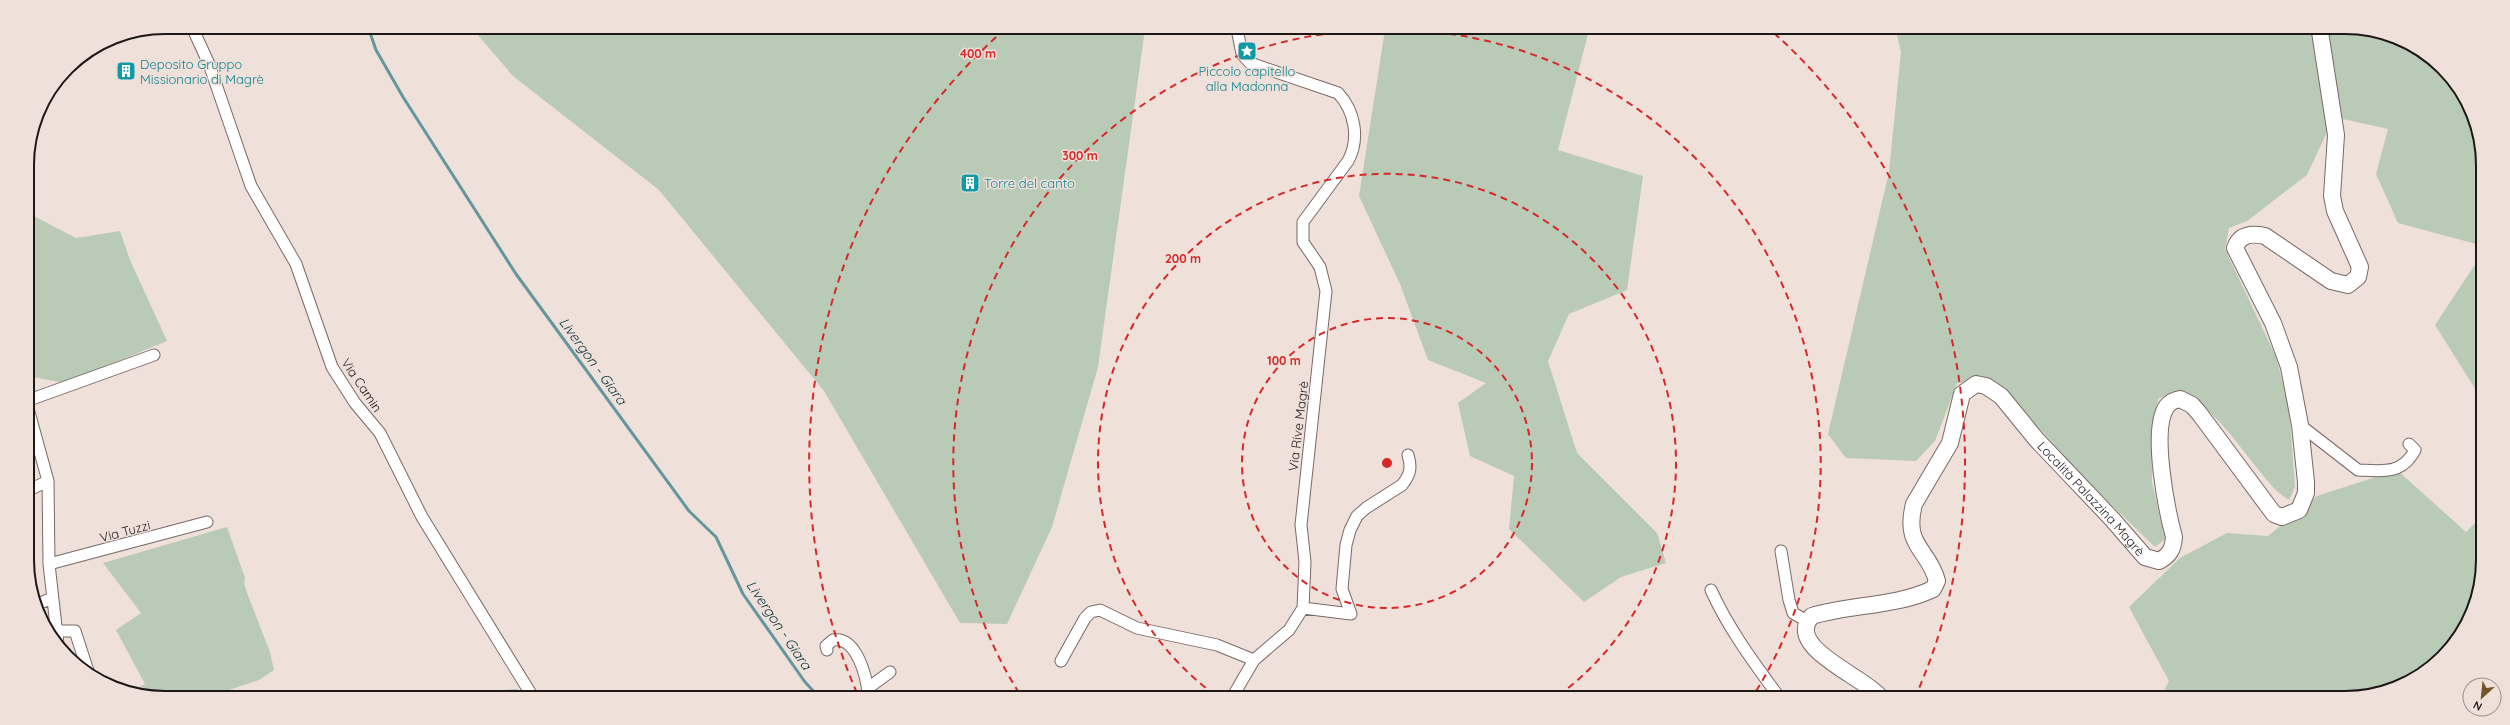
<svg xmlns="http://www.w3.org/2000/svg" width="2510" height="725" font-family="Quicksand,sans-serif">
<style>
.green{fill:#b9cab7}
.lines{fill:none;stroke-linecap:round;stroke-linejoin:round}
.stream{stroke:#64969d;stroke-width:3}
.minor-casing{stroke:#786a65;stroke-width:13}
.secondary-casing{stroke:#786a65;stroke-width:18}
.minor{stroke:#fff;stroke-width:11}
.secondary{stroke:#fff;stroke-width:16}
.ring{fill:none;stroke:#d62828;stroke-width:2;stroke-dasharray:7 5}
.labels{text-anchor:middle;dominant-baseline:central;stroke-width:3;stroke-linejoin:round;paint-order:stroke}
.culture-label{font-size:13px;fill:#0d838f;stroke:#efe0da;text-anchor:start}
.street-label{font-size:13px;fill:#1d1816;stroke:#efe0da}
.water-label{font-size:14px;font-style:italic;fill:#03373d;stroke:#efe0da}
.rim{fill:none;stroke:#1d1816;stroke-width:2}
.centre{fill:#d62828;stroke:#efe0da;stroke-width:2}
.ring-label{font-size:12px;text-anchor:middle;font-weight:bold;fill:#d62828;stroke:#efe0da;stroke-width:3;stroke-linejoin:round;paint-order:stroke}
</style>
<rect width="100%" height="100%" fill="#efe0da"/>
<!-- green -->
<path class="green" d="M472 28 1145 29 1098 367 1052 527 1007 624 960 623 824 391 659 190 513 76Z
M1385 30H1589L1558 150 1643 176 1627 290 1569 314 1548 361 1577 453 1657 533 1666 563 1621 577 1584 602 1509 529 1514 476 1470 456 1458 403 1486 383 1428 360 1400 284 1359 196Z
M1896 31 2312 32 2332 110 2322 32H2380L2414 46 2449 74 2480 139V245L2398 223 2376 174 2388 129 2334 117 2307 175 2247 221 2229 228 2225 249 2276 357 2289 406 2295 487 2289 500C2274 491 2268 481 2257 468 2231 436 2213 405 2173 391L2158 399 2152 444V482L2165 539 2155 547C2128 521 2101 495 2075 468 2046 435 2020 404 1983 380L1957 383 1935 441 1916 461 1846 458 1828 434 1889 172 1901 52Z
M28 213 76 238 120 231 130 260 167 341 64 383 28 376Z
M2480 257 2479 395 2435 325Z
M2397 470 2466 532 2479 519 2478 595 2460 636 2436 664 2397 688 2353 698 2161 697 2169 681 2129 607 2180 558 2227 533 2268 536 2317 496Z
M227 527 245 578 244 583 247 593 270 652 274 670 259 680 217 694 128 693 145 684 116 630 141 613 103 563Z
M517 689 521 694H476L482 691Z"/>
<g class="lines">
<!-- stream -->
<path class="stream" d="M368 27 376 50 403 97 516 274 689 511 716 537 743 594 805 682 817 695"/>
<!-- minor casing -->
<g class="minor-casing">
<path id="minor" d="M192 27 209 64 251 186 296 264 332 367 355 403 380 433 422 517 531 694
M29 400 154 355
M29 412 48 481 49 564 58 644
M2300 425 2358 470C2382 471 2402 475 2415 450L2409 444
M29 490 48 481
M1781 551 1789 600 1793 613 1807 621
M49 564 207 522
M1711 590C1728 628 1754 663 1779 697
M38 604 52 598
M1303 608 1351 614 1342 589 1346 545 1350 530 1357 516 1366 508 1402 485C1410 475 1412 468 1408 455
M56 631H75L89 674
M827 650 826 646 833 640C857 636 867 678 868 695
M1061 661 1085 618 1091 612 1100 610 1137 628 1217 645 1254 660
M868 688 890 672
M1233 696 1254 660 1289 630 1303 608 1305 562 1301 525 1326 291 1320 267 1303 242V222L1348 161C1360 139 1355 111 1338 93L1250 63 1242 54 1237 29"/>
</g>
<!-- secondary casing -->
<g class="secondary-casing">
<g id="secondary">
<path id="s1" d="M1880 697C1865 677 1783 647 1812 616 1851 604 1895 607 1933 589L1937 581C1929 549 1903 547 1914 504L1950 443 1962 394 1976 384 1986 386 2001 396 2036 439 2112 519 2145 557 2159 561C2170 555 2173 549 2174 537 2167 511 2150 429 2167 406 2170 402 2175 400 2180 399L2192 405 2199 413 2274 514 2282 517 2299 510 2306 493V482L2300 425 2289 367 2273 323 2235 248C2240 234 2251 233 2265 236L2331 281 2348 285 2358 277 2360 267 2335 211 2332 196 2336 135 2320 32"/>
</g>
</g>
<!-- minor -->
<use href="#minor" class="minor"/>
<!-- secondary -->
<use href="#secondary" class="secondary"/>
</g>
<!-- distance rings -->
<g class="ring">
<circle cx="1387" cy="463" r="145"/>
<path d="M1215 695A289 289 0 1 1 1559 695"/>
<path d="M1019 693A434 434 0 0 1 1364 30M1413 30A434 434 0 0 1 1753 696"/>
<path d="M857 693A578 578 0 0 1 1004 30M1774 33A578 578 0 0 1 1917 693"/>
</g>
<!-- icons -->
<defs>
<g id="sight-square" transform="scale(1)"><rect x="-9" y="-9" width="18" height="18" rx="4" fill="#0f9aa8" stroke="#efe0da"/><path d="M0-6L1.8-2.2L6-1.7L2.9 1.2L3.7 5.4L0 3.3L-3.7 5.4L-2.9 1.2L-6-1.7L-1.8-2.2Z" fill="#fff"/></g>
<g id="building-square" transform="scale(1)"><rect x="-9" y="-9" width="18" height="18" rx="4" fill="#0f9aa8" stroke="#efe0da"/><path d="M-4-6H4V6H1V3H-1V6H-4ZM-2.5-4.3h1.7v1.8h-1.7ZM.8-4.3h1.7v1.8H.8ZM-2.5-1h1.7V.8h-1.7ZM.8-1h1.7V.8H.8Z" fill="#fff"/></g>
</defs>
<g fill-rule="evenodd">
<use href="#sight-square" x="1247" y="51"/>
<use href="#building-square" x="126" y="71"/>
<use href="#building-square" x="970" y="183"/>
</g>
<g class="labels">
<!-- culture labels -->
<g class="culture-label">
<text x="140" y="64">Deposito Gruppo<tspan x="140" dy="15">Missionario di Magrè</tspan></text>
<text x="1247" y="71" text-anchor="middle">Piccolo capitello<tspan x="1247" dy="15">alla Madonna</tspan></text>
<text x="984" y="183">Torre del canto</text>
</g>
<!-- street labels -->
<g class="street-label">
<text transform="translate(362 385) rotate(56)">Via Camin</text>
<text transform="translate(1298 426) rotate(-83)">Via Rive Magrè</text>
<text stroke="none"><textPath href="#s1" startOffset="638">Località Palazzina Magrè</textPath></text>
<text transform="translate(125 531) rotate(-15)">Via Tuzzi</text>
</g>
<!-- water labels -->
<g class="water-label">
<text transform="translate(593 361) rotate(54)">Livergon - Giara</text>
<text transform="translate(779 625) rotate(56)">Livergon - Giara</text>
</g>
</g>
<!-- crop -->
<path d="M0 0H2510V725H0ZM165 34H2345A131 131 0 0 1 2476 165V560A131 131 0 0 1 2345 691H165A131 131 0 0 1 34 560V165A131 131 0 0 1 165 34Z" fill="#efe0da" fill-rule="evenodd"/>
<path class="rim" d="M165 34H2345A131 131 0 0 1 2476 165V560A131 131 0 0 1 2345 691H165A131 131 0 0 1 34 560V165A131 131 0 0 1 165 34Z"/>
<circle cx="1387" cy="463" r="6" class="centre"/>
<g class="ring-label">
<text x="978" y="58">400 m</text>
<text x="1080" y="160">300 m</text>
<text x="1183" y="263">200 m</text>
<text x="1284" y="365">100 m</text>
</g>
<!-- north arrow -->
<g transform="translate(2482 697) rotate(207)"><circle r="19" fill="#efe0da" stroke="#9b908c"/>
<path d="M0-3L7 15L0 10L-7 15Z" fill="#725629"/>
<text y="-6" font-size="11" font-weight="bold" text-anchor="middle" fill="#1d1816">N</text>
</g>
</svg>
